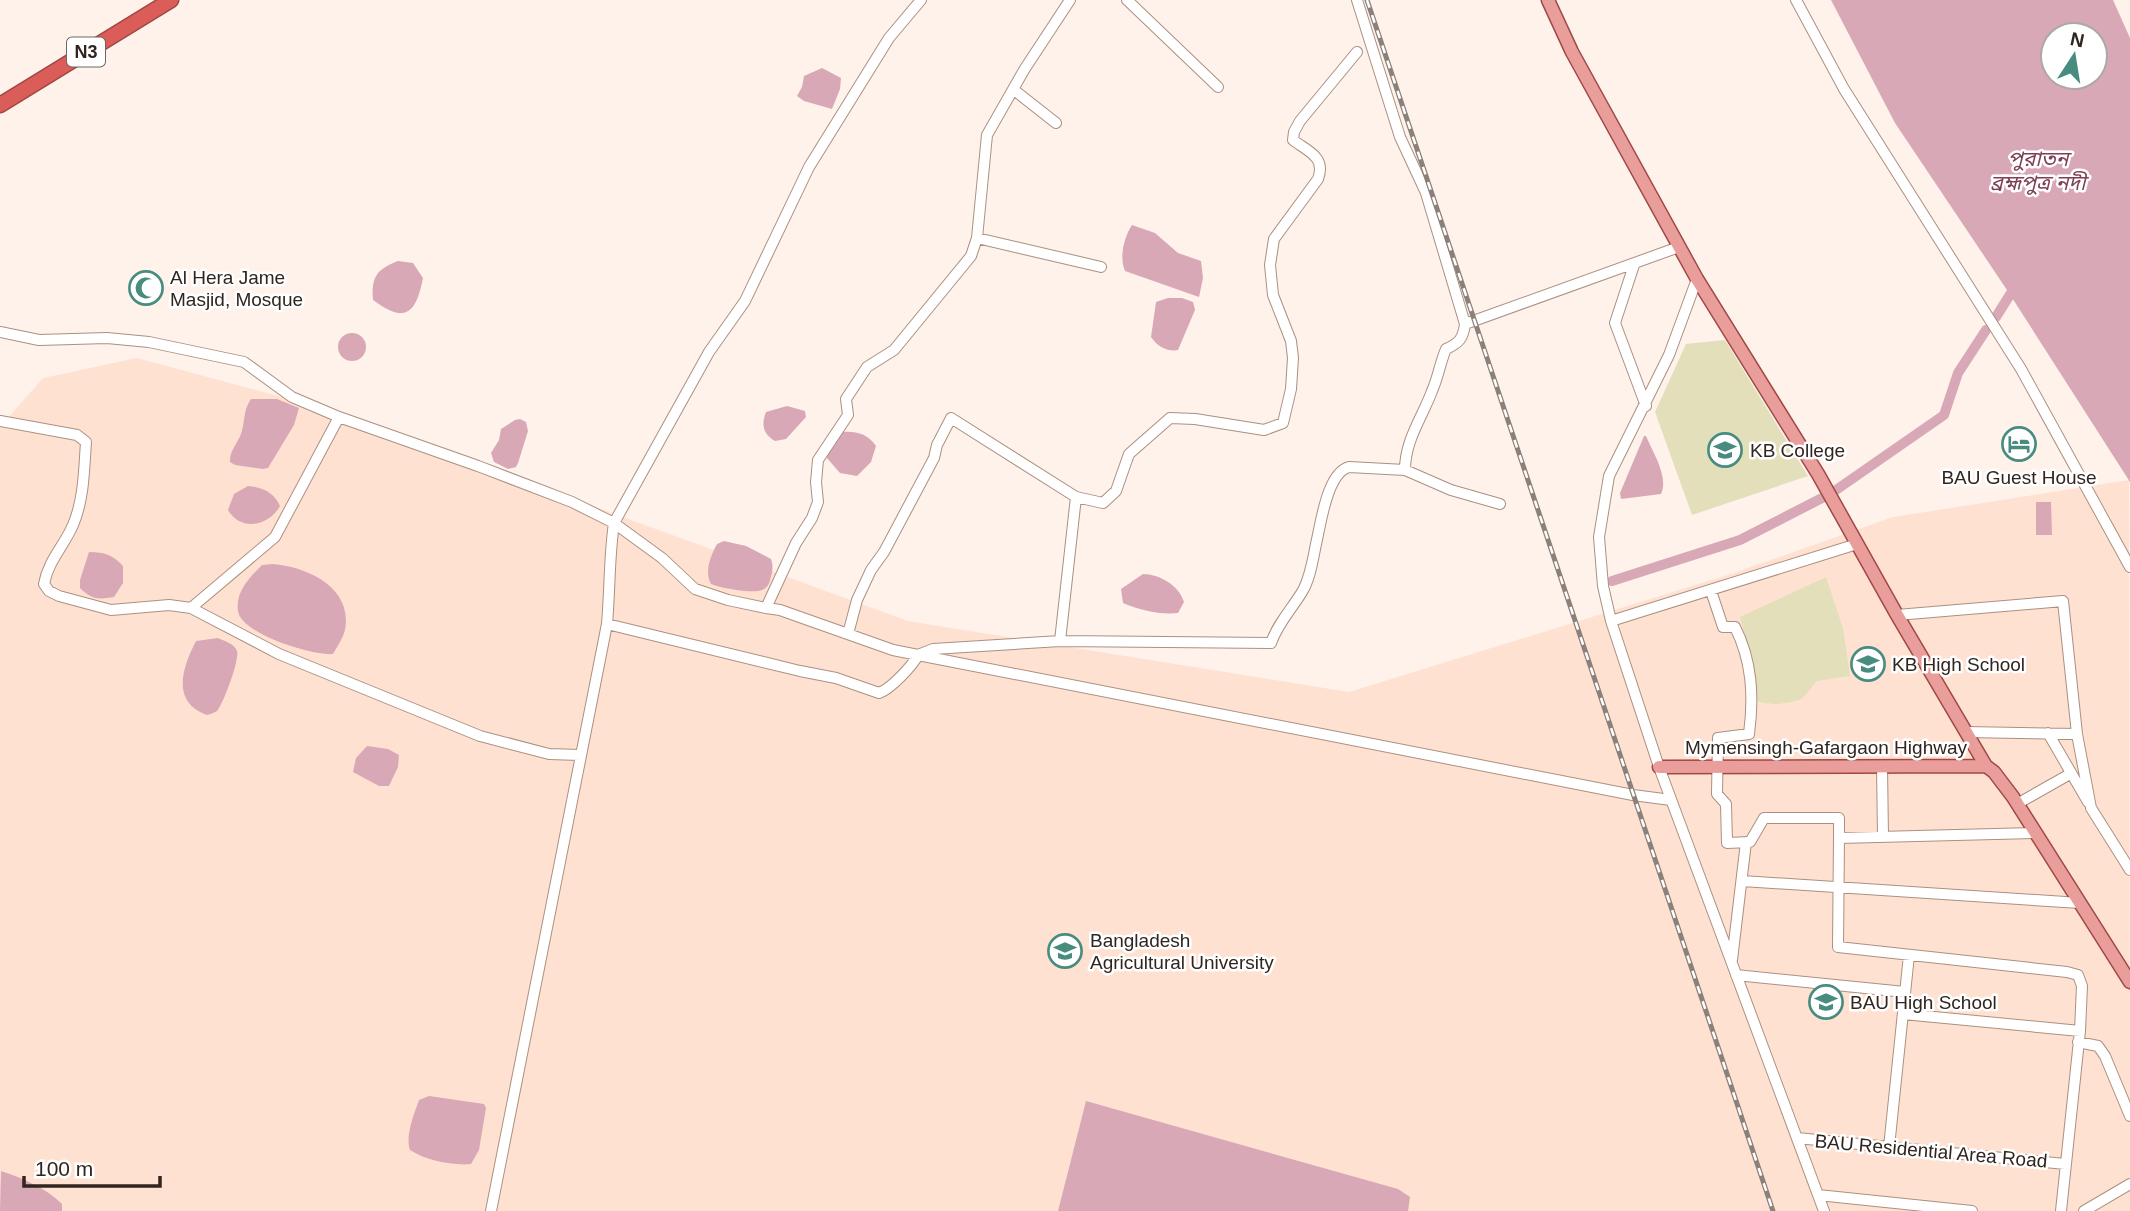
<svg xmlns="http://www.w3.org/2000/svg" width="2130" height="1211" font-family="Helvetica,'Noto Sans Bengali',sans-serif">
<style>
.built{fill:#ffe1d1}
.green{fill:#e3dfbb}
.water{fill:#d8a8b7;fill-rule:evenodd}
.lines{fill:none;stroke-linecap:round;stroke-linejoin:round}
.canal{stroke:#d8a8b7;stroke-width:10}
.minor-casing{stroke:#ab9081;stroke-width:12}
.major-casing{stroke:#9f4945;stroke-width:15}
.highway-casing{stroke:#9f4945;stroke-width:17}
.minor{stroke:#fff;stroke-width:10}
.major{stroke:#e99e9c;stroke-width:12}
.highway{stroke:#db5d5a;stroke-width:14}
.rail-casing{stroke:#8b807a;stroke-width:5}
.rail{stroke:#fff;stroke-width:2.5;stroke-dasharray:8;stroke-linecap:butt}
.labels{text-anchor:middle;dominant-baseline:central;stroke-width:5;stroke-linejoin:round;paint-order:stroke}
.shield{fill:#fff;stroke:#6e6662;stroke-width:2}
.shield-label{font-size:18px;font-weight:bold;fill:#30251f}
.poi-label{font-size:19px;fill:#30251f;stroke:#fff;text-anchor:start}
.street-label{font-size:19px;fill:#30251f;stroke:#fff}
.water-label{font-size:21px;font-style:italic;fill:#7d4056;stroke:#fff}
</style>
<rect width="100%" height="100%" fill="#fef2eb"/>
<!-- built -->
<path class="built" d="M137 358 330 410 908 621 1349 692 1731 574 1893 517 2129 480 2130 1211H0V427L43 378Z"/>
<!-- green -->
<path class="green" d="M1725 340 1808 476 1692 515 1655 412 1686 344Z
M1826 577 1843 628 1850 676 1817 681C1812 686 1807 695 1801 699 1789 704 1765 707 1755 699V674L1740 617Z"/>
<!-- water -->
<path class="water" d="M1831 0H2113L2130 38V482L2009 293 1895 123ZM2053 35H2095V77H2053Z
M822 68 841 78 840 89 832 109 804 101 797 96 802 87 804 76Z
M1132 225 1155 233 1178 253 1201 261 1203 278 1199 297 1125 271C1119 257 1124 237 1132 225Z
M398 261 413 263 423 278C416 314 405 324 373 300 371 277 377 269 398 261Z
M1168 298H1182L1193 302 1195 310 1178 350C1167 352 1157 346 1151 337L1156 302Z
M338 347a14 14 0 1 1 28 0a14 14 0 1 1-28 0Z
M251 399H277L299 408 294 425 268 468 263 469 235 465 230 462C229 452 237 444 241 434 245 422 243 410 251 399Z
M787 406 805 411 806 417 786 439 775 441C763 434 761 425 766 412Z
M520 419 526 422 528 431 518 463 516 467 508 469 494 462 491 453 499 440 501 429 515 420Z
M843 432C856 431 868 434 876 446L871 462 857 476 840 473 826 457 838 436Z
M1644 436H1646C1653 453 1669 477 1661 494L1621 499 1620 493Z
M248 486C262 487 274 492 280 506 269 526 241 532 228 510L234 494Z
M2036 502H2051L2052 535H2036Z
M724 541 746 546 771 559C773 565 773 570 771 576 770 582 768 588 762 590 753 594 720 588 711 584 704 572 711 555 717 544Z
M89 552C105 552 113 555 123 566V583L114 597C98 600 91 599 80 588V580Z
M273 564C307 567 353 587 345 630 343 638 337 647 333 654 313 656 241 634 238 611 235 592 250 577 262 565Z
M1143 574C1159 574 1179 585 1184 602L1178 613C1160 615 1140 610 1123 603L1121 589Z
M218 638C224 641 235 644 237 651 240 659 223 705 217 711 214 713 210 714 207 715 171 702 182 668 196 641Z
M367 746 388 749 399 755 398 767 389 786H379L353 772 356 758Z
M429 1096 484 1104 486 1108 479 1150 471 1164C453 1166 425 1160 410 1150 405 1136 414 1114 419 1100Z
M1086 1101 1398 1189 1410 1197 1408 1211H1058Z
M1 1171C22 1178 46 1188 62 1204V1211H0Z"/>
<g class="lines">
<!-- canal -->
<path class="canal" d="M1996 317 2016 285
M1836 490 1944 415 1958 373 1986 330
M1612 581 1740 540 1826 496"/>
<!-- minor casing -->
<g class="minor-casing">
<path id="minor" d="M1070 0 1024 70 987 135 977 238 971 256 894 350 867 367 846 399 848 415 818 460 816 482 818 502 812 518 796 543 766 608 780 610 893 650 918 655 933 649 1060 641 1271 643C1278 623 1291 610 1302 592 1310 579 1313 559 1316 544 1321 523 1327 473 1349 467L1405 470C1405 440 1422 418 1432 391 1438 378 1440 363 1446 349 1459 343 1463 339 1465 324L1426 193 1400 137 1357 0
M1127 0 1218 87
M1796 0 1844 89 2021 369 2130 567
M1014 90 1056 123
M977 238 1101 267
M1634 265 1615 323 1646 406
M1697 279 1669 355 1609 476 1599 537 1603 586 1611 621 1659 767 1824 1211
M1465 324 1679 247
M0 332 39 340 107 338 149 342 244 362 292 397 339 417 478 466 572 502 614 523 662 558 695 589 728 600 766 608
M0 421 77 435 86 442C84 470 84 499 73 525 64 546 48 561 44 584L49 591 59 596 111 610 169 605 191 608 279 654 480 736 549 754 580 755
M1405 470 1451 490 1500 504
M1711 591 1723 627H1735C1752 661 1754 696 1749 734L1718 738 1717 794 1726 804 1727 843 1750 842 1764 818H1839V838
M191 608 275 537 339 417
M1897 615 2063 601 2077 734 2091 808 2130 870
M1611 621 1857 544
M607 624 800 671 836 678 879 693C891 689 913 665 918 655L1633 795 1671 800
M848 634 857 600 871 570 884 552 934 458 937 445 951 418 1076 497
M1060 641 1076 497 1103 503 1116 491 1129 454 1170 418 1195 419 1264 430 1283 423 1291 389 1293 358 1291 341 1273 295 1270 265 1274 239 1318 179C1326 157 1309 152 1293 140L1294 132 1300 121 1357 52
M1966 732 2077 734
M2048 733 2088 802
M1882 766 1883 837
M2017 804 2070 774
M2034 833 1839 838 1838 947 2067 972 2078 975 2082 986 2080 1031 2061 1211
M1742 881 2080 903
M1732 960 1746 842
M1736 975 1905 992
M1903 1014 2080 1031
M2078 1042 2098 1046 2105 1056 2130 1116
M1797 1138 2065 1164
M1889 1147 1909 955
M1818 1195 1972 1211
M491 1211 607 624C610 590 609 557 614 523L709 352 745 301 809 167 889 38 921 0
M2084 1211 2130 1184"/>
</g>
<!-- major casing -->
<g class="major-casing">
<path id="major" d="M1548 0 1572 52 1697 279 1818 474 1897 615 1986 766
M1659 767 1986 766 1994 772 2013 797 2130 982"/>
</g>
<!-- highway casing -->
<g class="highway-casing">
<path id="highway" d="M0 105 171 0"/>
</g>
<!-- minor -->
<use href="#minor" class="minor"/>
<!-- major -->
<use href="#major" class="major"/>
<!-- highway -->
<use href="#highway" class="highway"/>
<!-- rail casing -->
<g class="rail-casing">
<path id="rail" d="M1367 0 1773 1211"/>
</g>
<!-- rail -->
<use href="#rail" class="rail"/>
</g>
<!-- icons -->
<defs>
<g id="mosque-ring" transform="scale(1.75)"><circle r="9.5" fill="#fff" stroke="#488c80" stroke-width="1.5"/><path d="M3.5-4.9A6 6 0 1 0 3.5 4.9A5 5 0 1 1 3.5-4.9Z" fill="#488c80"/></g>
<g id="hotel-ring" transform="scale(1.75)"><circle r="9.5" fill="#fff" stroke="#488c80" stroke-width="1.5"/><path d="M-6-4.5h1.5V1H6V5H4.5V3h-9V5H-6ZM-4 0a1.8 1.8 0 1 1 3.6 0ZM.5 0V-2.5h3Q6-2.5 6 0Z" fill="#488c80"/></g>
<g id="university-ring" transform="scale(1.75)"><circle r="9.5" fill="#fff" stroke="#488c80" stroke-width="1.5"/><path d="M0-5L7-2L0 1L-7-2ZM-4 1L0 2.5L4 1V4Q0 6-4 4Z" fill="#488c80"/></g>
<g id="school-ring" transform="scale(1.75)"><circle r="9.5" fill="#fff" stroke="#488c80" stroke-width="1.5"/><path d="M0-5L7-2L0 1L-7-2ZM-4 1L0 2.5L4 1V4Q0 6-4 4Z" fill="#488c80"/></g>
</defs>
<g fill-rule="evenodd">
<use href="#mosque-ring" x="146" y="288"/>
<use href="#hotel-ring" x="2019" y="444"/>
<use href="#university-ring" x="1725" y="450"/>
<use href="#school-ring" x="1868" y="664"/>
<use href="#university-ring" x="1065" y="951"/>
<use href="#school-ring" x="1826" y="1002"/>
</g>
<g class="labels">
<!-- shield labels -->
<rect class="shield" x="67" y="37.5" width="38" height="29" rx="5"/>
<g class="shield-label">
<text x="86" y="52">N3</text>
</g>
<!-- poi labels -->
<g class="poi-label">
<text x="170" y="277">Al Hera Jame<tspan x="170" dy="22">Masjid, Mosque</tspan></text>
<text x="1750" y="450">KB College</text>
<text x="2019" y="477" text-anchor="middle">BAU Guest House</text>
<text x="1892" y="664">KB High School</text>
<text x="1090" y="940">Bangladesh<tspan x="1090" dy="22">Agricultural University</tspan></text>
<text x="1850" y="1002">BAU High School</text>
</g>
<!-- street labels -->
<g class="street-label">
<text x="1826" y="747">Mymensingh-Gafargaon Highway</text>
<text transform="translate(1931 1151) rotate(5)">BAU Residential Area Road</text>
</g>
<!-- water labels -->
<g class="water-label">
<text x="2038" y="158">পুরাতন<tspan x="2038" dy="24">ব্রহ্মপুত্র নদী</tspan></text>
</g>
</g>
<!-- north arrow -->
<g transform="translate(2074 56) rotate(12)"><circle r="33" fill="#ffffff" stroke="#aca8a5" stroke-width="2"/>
<path d="M0-5L12 26L0 18L-12 26Z" fill="#488c80"/>
<text y="-10" font-size="19" font-weight="bold" text-anchor="middle" fill="#30251f">N</text>
</g>
<!-- scale -->
<path d="M24 1176v10h136v-10" fill="none" stroke="#30251f" stroke-width="3.5"/>
<text x="35" y="1176" font-size="21" fill="#30251f" stroke="#ffffff" stroke-width="5" paint-order="stroke">100 m</text>
</svg>
